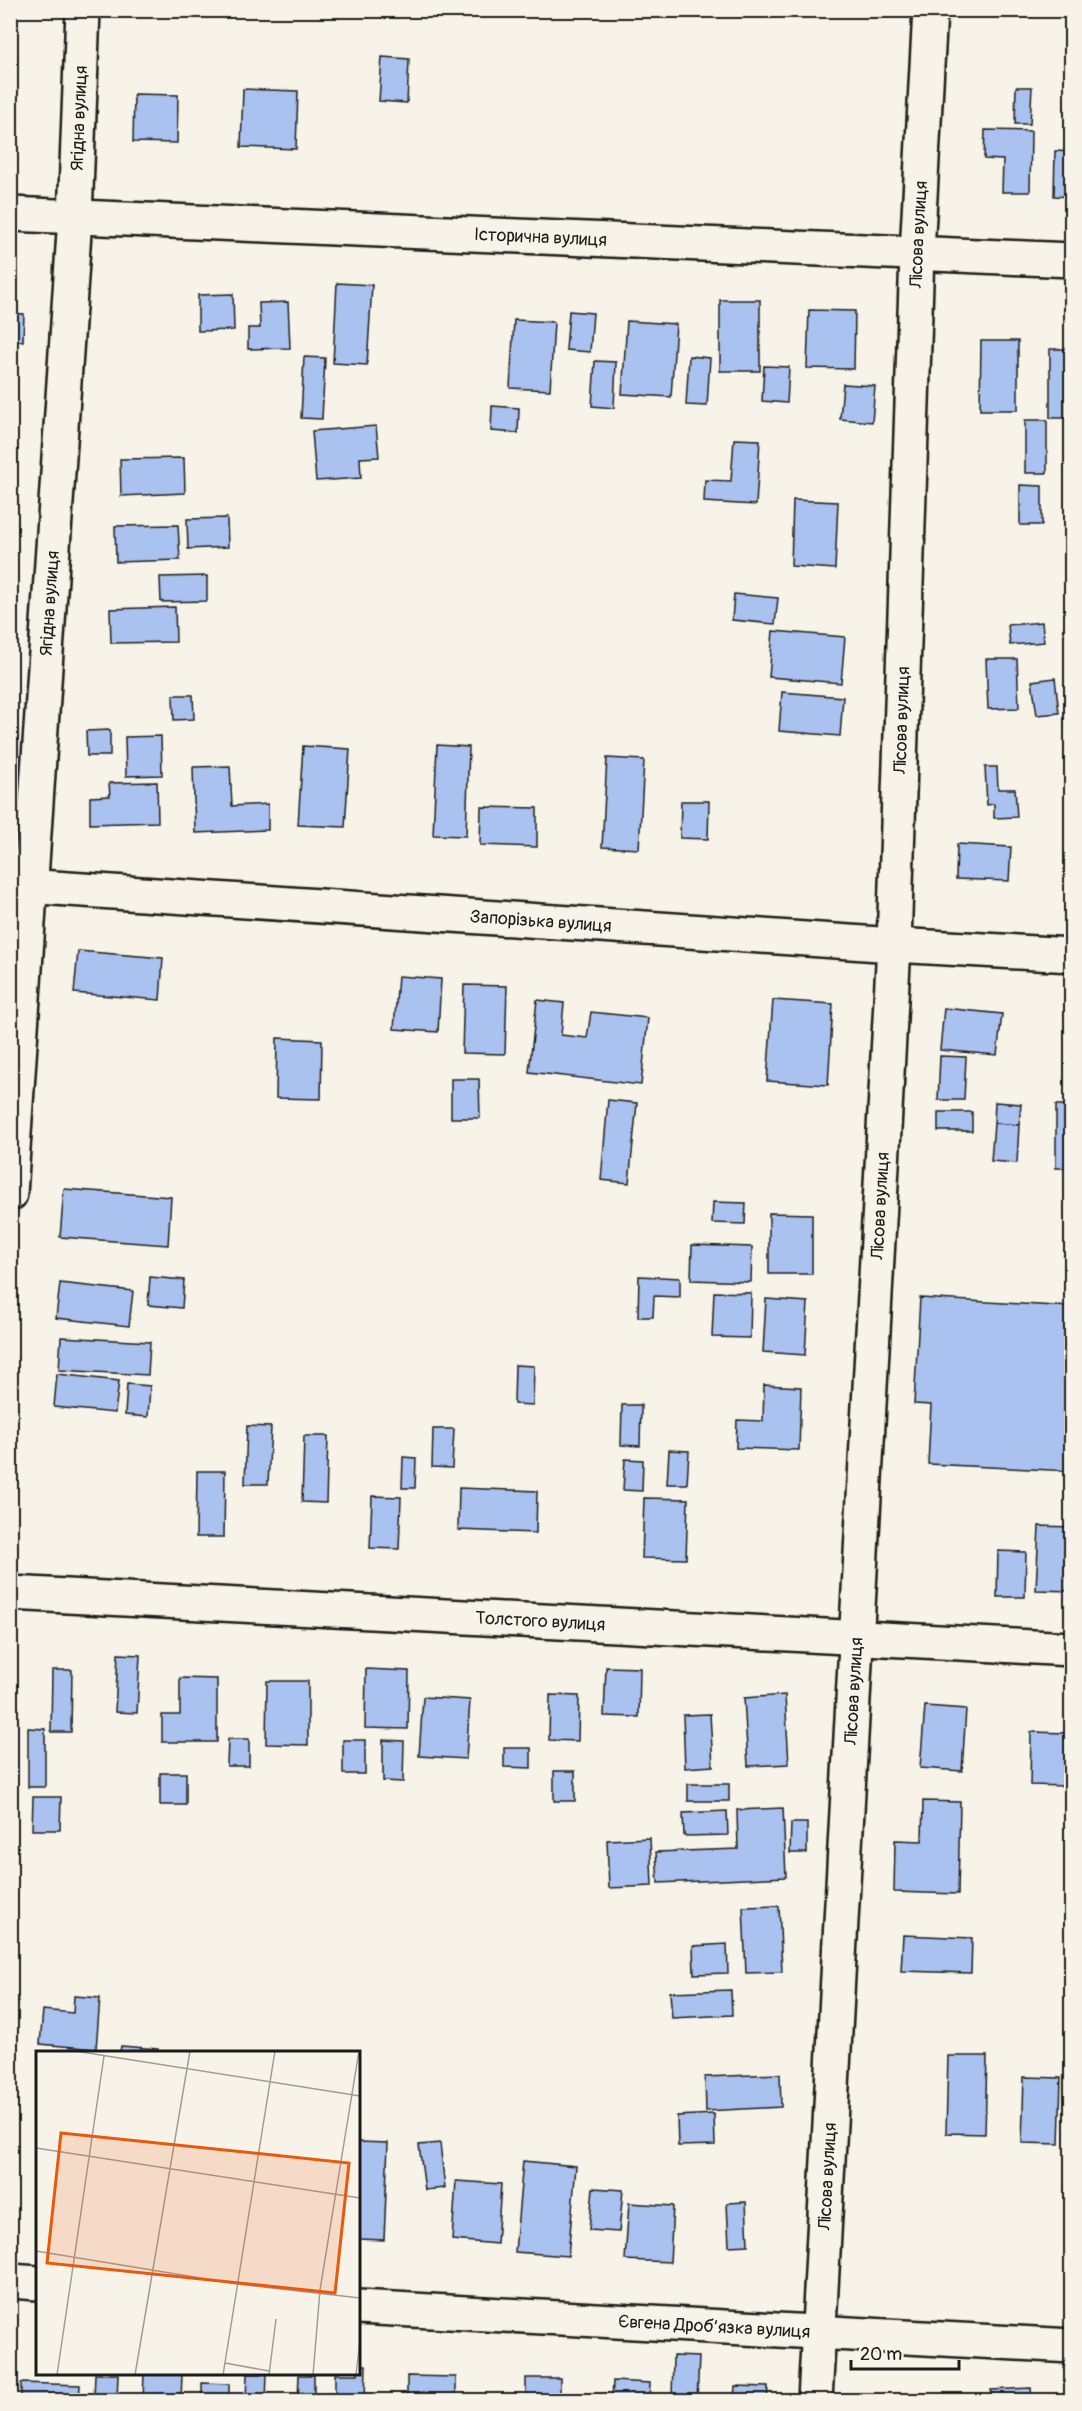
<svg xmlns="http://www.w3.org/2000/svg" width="1082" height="2411" font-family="Pangolin,sans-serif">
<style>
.building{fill:#aac2f0;stroke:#1c1c1c;stroke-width:1.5}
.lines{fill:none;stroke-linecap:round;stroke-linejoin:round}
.minor-casing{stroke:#1c1c1c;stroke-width:38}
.minor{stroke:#f7f3e8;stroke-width:33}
.labels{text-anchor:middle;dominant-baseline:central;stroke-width:4.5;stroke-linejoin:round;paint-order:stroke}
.street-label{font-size:18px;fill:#1c1c1c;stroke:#f7f3e8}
.inset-road{fill:none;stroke:#9f9d96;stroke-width:1.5}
.view{fill:#e8590c;fill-opacity:0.15;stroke:#e8590c;stroke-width:3}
.inset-edge{fill:none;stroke:#1c1c1c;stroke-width:3}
</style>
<rect width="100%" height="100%" fill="#f7f3e8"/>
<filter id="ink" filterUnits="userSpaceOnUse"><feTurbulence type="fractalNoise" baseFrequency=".0167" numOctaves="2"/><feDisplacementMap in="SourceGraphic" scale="12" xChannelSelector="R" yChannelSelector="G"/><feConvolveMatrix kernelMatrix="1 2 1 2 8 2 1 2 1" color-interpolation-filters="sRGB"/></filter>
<g filter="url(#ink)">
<!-- building -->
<path class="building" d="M382 57 409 59 407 103 379 101Z
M1016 87H1032L1030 124H1015Z
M243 89 298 91 296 149 241 147Z
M134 94 178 95 177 143 133 142Z
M985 130 1031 131 1030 192H1002L1003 160 984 159Z
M1055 151 1072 152V197L1054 196Z
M337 283 372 285 367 365 333 363Z
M233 294 234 330 198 331V295Z
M720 300H760V371H720Z
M288 302 290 348 248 349V328H260L259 303Z
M809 310 855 311 854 369 807 368Z
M569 311 593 313 590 352 566 350Z
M10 313 24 314 23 341 10 340Z
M514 320 554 322 550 390 510 388Z
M627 321 676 324 671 397 622 394Z
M981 341H1018V410H980Z
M1050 349H1072V418H1050Z
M689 356 710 358 707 406 686 405Z
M304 357 325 358 322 419 301 418Z
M595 361 616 362 614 408 592 406Z
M764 366 789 367 787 403 762 401Z
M843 384 875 386 872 422 840 419Z
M492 406 519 408 518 433 491 431Z
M1025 420H1047V473H1025Z
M376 426 379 457 360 458 361 478 316 481 312 431Z
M734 439 760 440 756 505 704 502 705 480 731 481Z
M184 458 185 493 121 496 120 459Z
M1020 485 1042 486V525H1020Z
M793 500 838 502 835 569 791 566Z
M227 518 228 547 188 549 187 519Z
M178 525 180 560 116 562 115 526Z
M207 576V601L161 602 160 577Z
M734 594 778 598 775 624 732 620Z
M175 607 176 642 111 643 110 609Z
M1042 622 1044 642 1010 645 1008 625Z
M773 631 845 637 841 683 769 677Z
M986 659H1017L1019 708 988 709Z
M1055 678 1059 713 1037 715 1032 681Z
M782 692 843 697 840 736 779 731Z
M173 695H193L194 719 174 720Z
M110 730V756H87L86 731Z
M161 736 162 775 126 776 125 737Z
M437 745 469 747 466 836 433 835Z
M303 746 350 749 345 827 298 825Z
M607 758 644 760 639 849 602 847Z
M230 766 232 806 268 804V830L195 833 193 767Z
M985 767H997L998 789H1015L1017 817 994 818V804L987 805Z
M157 782 158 822 90 824V797L110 796 109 783Z
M681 801H709L708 839 680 838Z
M481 807 537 808V847L480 845Z
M957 844 1011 847 1009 881 956 879Z
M78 951 163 958 160 1000 74 993Z
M398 976 441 979 438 1032 394 1029Z
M464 985 507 986 505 1054 462 1053Z
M537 1000 564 1003 561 1035 587 1038 591 1012 648 1018 641 1085 529 1072Z
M773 1000 833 1004 828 1085 767 1081Z
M944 1008 1002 1014 997 1055 940 1050Z
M277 1038 322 1040 321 1099 276 1098Z
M940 1056 966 1057 964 1100H938Z
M451 1079H479L480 1118H451Z
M608 1100 637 1103 629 1183 601 1180Z
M995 1102 1021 1104 1019 1125 994 1123Z
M1056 1105H1072V1168H1056Z
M938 1112H972V1131H938Z
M994 1123 1019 1125 1017 1163 991 1161Z
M64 1189 171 1197 168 1245 60 1237Z
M713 1202 746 1203 745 1224 712 1223Z
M769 1213 812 1214V1274H769Z
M692 1245 752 1247 751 1282 691 1280Z
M639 1276 680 1278V1297L654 1296 653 1317H638Z
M150 1277 184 1280 182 1308 148 1305Z
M60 1283 133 1291 129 1326 56 1318Z
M714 1292 751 1293 750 1338 712 1337Z
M920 1298 1072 1307V1471L928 1464 931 1405 914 1404Z
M766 1299 808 1302 805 1355 763 1352Z
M61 1337 150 1342 148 1375 59 1370Z
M515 1365 534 1366 533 1405 514 1404Z
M57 1374 119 1381 115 1413 54 1407Z
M127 1384 150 1386 148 1417 125 1415Z
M764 1385 801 1387 799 1450 736 1448 737 1420 763 1421Z
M622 1405H641L640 1446 621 1445Z
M247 1426 271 1427 268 1484H245Z
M433 1429H454L452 1468 432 1467Z
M304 1436H328L326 1503 302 1502Z
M669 1450 689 1451 687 1484H667Z
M403 1457 416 1458 415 1488H402Z
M625 1459 643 1460 642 1491 623 1490Z
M197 1471H225L224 1537H196Z
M459 1488 537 1491 536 1533 458 1530Z
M372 1496 401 1497 399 1549 370 1548Z
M644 1498 688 1499 686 1559 642 1558Z
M1039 1526 1072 1527V1591L1036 1590Z
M998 1551 1026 1552 1025 1597H997Z
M118 1654 140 1655 137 1713 115 1712Z
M606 1667 640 1668 639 1717 604 1716Z
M366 1669 409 1671 408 1729 365 1728Z
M52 1670H72L71 1732H51Z
M180 1678 217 1679V1742H162V1715H180Z
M267 1681H308V1745L266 1744Z
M550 1695 579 1696 578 1741 549 1740Z
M785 1695 789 1764 748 1766 744 1698Z
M423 1697 470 1700 466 1759 419 1756Z
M925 1706 966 1709 962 1771 920 1768Z
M710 1714 713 1766 685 1768 683 1715Z
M28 1728 45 1729V1787H28Z
M1031 1732 1067 1733 1066 1786 1030 1785Z
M228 1739H249V1766H227Z
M343 1740H365V1774H343Z
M383 1740 404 1741 403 1782 383 1781Z
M504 1748H531V1768L504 1767Z
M554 1771H575V1801H554Z
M160 1773H186V1805H160Z
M688 1784H729V1801H688Z
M33 1797H61L60 1830H32Z
M923 1801 960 1802 958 1894 894 1892 895 1840 922 1841Z
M783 1808 786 1877 658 1883 656 1852 738 1849 737 1810Z
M727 1811 728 1835 684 1836 683 1813Z
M791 1823H807V1853H790Z
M650 1838 652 1886 609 1888 607 1840Z
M779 1906 782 1972 746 1973 743 1907Z
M903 1935 972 1938 971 1973 901 1971Z
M727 1944 728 1973 694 1974 693 1946Z
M731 1990 732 2015 672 2018 670 1992Z
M74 1996 100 1998 96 2049 40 2044 43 2010 73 2013Z
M121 2046 158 2049V2052H120Z
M948 2056H987L985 2134 946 2133Z
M780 2074 781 2107 706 2111 705 2077Z
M1024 2077 1061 2078 1059 2144 1022 2143Z
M714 2114 715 2145 678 2146 677 2116Z
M358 2142 388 2143 384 2240 358 2239Z
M440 2143 445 2188 425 2190 419 2145Z
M36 2153H38V2223H36Z
M523 2161 576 2166 568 2256 515 2252Z
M456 2181 501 2184 497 2244 452 2240Z
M593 2188 623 2190 619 2232 589 2230Z
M746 2202 748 2245 729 2246 727 2203Z
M629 2203 673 2206 670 2262 625 2260Z
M673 2356 699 2357 697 2400H672Z
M358 2365H366L365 2400H335V2374H358Z
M95 2374H118L117 2400H94Z
M144 2374H182L181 2400H143Z
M247 2374H267L266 2400H246Z
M299 2375H314V2400H298Z
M407 2376 456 2377V2400H407Z
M526 2378H560V2400H526Z
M613 2381 650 2383 649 2400H612Z
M21 2383 80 2385 79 2400H21Z
M202 2383 229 2384V2400H202Z
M735 2386 768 2387 767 2400H734Z
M1031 2388 1032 2400H992L991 2390Z
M870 2397 919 2400H870Z"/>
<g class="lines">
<!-- minor casing -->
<g class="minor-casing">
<g id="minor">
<path id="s1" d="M10 214 1072 260"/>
<path id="s2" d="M10 885 894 945 1072 955"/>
<path id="s3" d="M10 1194 75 217 83 10"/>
<path id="s4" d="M10 1593 1072 1649"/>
<path d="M10 2281 38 2283"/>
<path id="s5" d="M358 2307 1072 2346"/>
<path id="s6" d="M815 2400 894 945 917 253 930 10"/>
</g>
</g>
<!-- minor -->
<use href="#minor" class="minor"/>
</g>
</g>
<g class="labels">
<!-- street labels -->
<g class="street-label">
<text stroke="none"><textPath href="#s3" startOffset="1078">Ягідна вулиця</textPath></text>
<text stroke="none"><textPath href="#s6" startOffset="2168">Лісова вулиця</textPath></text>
<text stroke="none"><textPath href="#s1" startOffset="531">Історична вулиця</textPath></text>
<text stroke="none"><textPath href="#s3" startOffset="592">Ягідна вулиця</textPath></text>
<text stroke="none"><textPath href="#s6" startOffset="1682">Лісова вулиця</textPath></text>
<text stroke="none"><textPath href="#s2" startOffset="532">Запорізька вулиця</textPath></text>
<text stroke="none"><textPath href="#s6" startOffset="1196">Лісова вулиця</textPath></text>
<text stroke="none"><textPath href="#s4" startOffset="531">Толстого вулиця</textPath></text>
<text stroke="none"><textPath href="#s6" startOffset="710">Лісова вулиця</textPath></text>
<text stroke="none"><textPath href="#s6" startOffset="224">Лісова вулиця</textPath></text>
<text stroke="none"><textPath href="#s5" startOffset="357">Євгена Дроб’язка вулиця</textPath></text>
</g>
</g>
<!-- overview -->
<g transform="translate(36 2051)">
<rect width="324" height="324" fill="#f7f3e8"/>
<path class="inset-road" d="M39 0 324 45M0 97 324 147M0 200 201 233 324 247M189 312 233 320M21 324 68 5M99 324 154 0M187 324 239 0M233 324 240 268M277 324 284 239 323 0M320 324 324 289"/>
<path class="view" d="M25 82 313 112 299 242 11 212Z"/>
<rect width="324" height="324" class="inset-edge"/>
</g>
<!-- margin -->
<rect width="1082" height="2411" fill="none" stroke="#f7f3e8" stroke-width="36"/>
<rect x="18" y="18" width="1046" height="2375" fill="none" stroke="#1c1c1c" stroke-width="2" filter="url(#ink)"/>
<!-- scale -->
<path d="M851 2360v9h108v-9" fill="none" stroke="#1c1c1c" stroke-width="3"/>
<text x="860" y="2360" font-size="18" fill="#1c1c1c" stroke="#f7f3e8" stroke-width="4.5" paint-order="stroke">20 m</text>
</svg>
